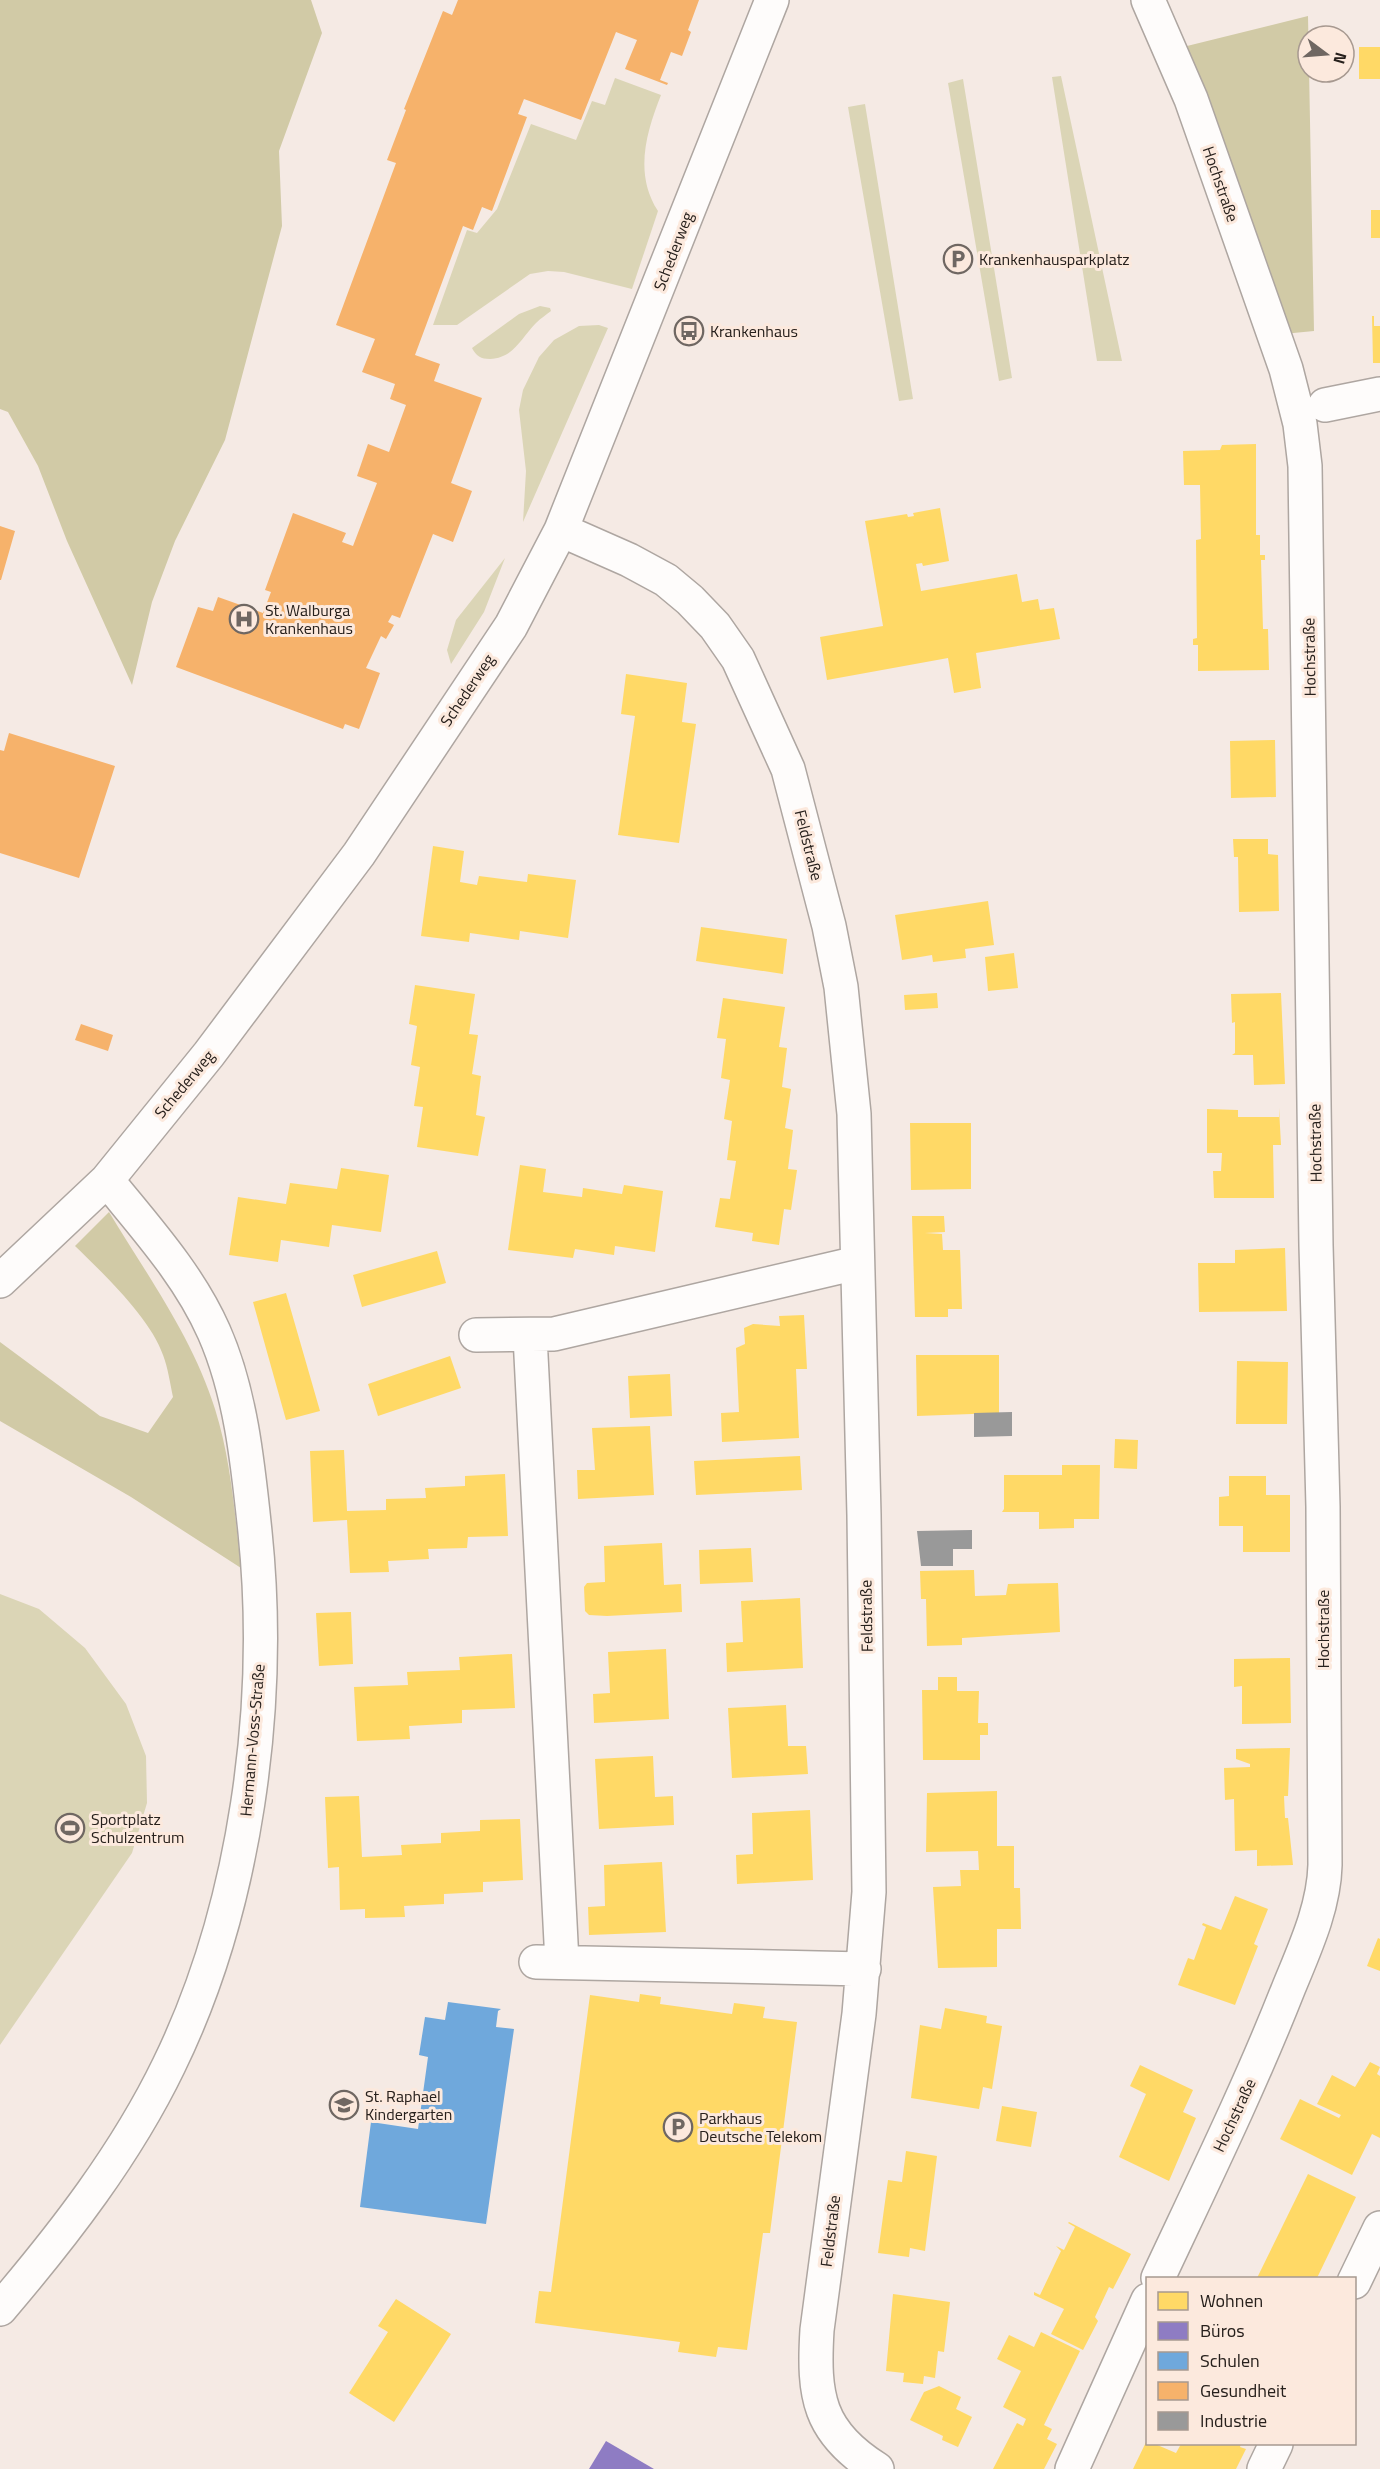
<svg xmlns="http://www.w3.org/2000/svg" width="1380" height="2469" font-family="'Titillium Web',sans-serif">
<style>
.green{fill:#dbd5b6}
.forest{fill:#d1caa6}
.homes{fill:#ffd966}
.offices{fill:#8e7cc3}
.schools{fill:#6fa8dc}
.health{fill:#f6b26b}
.industry{fill:#999}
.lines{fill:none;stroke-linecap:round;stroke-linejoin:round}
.minor-casing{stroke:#aea6a1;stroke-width:36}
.minor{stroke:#fefcfb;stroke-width:33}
.labels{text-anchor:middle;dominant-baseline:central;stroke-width:6;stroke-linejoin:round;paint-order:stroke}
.street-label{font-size:16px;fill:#27201c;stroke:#fce9dd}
.poi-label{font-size:16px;fill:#27201c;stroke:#fce9dd;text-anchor:start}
</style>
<rect width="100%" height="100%" fill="#f5eae4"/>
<!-- green -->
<path class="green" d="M1061 76 1122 361H1097L1052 77Z
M615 78 661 95C646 133 634 174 658 211L632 289 564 272 548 271 530 274 457 325H433L467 230 477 233 497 209 531 124 576 140 592 101 605 105Z
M963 79 1012 378 999 381 948 83Z
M865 104 913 399 899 401 848 107Z
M540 306 550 308 551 311C546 315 541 318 536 323 521 338 514 358 490 359 481 359 476 356 472 348L519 314Z
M599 325 608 328 523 522 526 471 519 410 523 390 539 357 554 340 579 326Z
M505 558 484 612 451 664 447 650 456 620Z
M0 1594 39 1609 85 1648 126 1704 146 1756 147 1803 132 1853 0 2045Z"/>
<!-- forest -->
<path class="forest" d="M0 0H311L322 33 279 151 282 226 225 440 175 541 152 602 132 685 67 541 38 466 8 412 0 409Z
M1308 16 1314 331 1283 334 1187 46Z
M109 1212C147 1275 193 1338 215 1409 231 1460 235 1515 241 1568L131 1497 0 1421V1342L100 1416 148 1433 173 1397C170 1383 168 1368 163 1355 151 1319 103 1273 75 1246Z"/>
<!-- homes -->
<path class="homes" d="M1359 47H1380V79H1359Z
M1371 210H1380V238H1371Z
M1372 316H1374V326H1380V363H1373Z
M1256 444V535H1260V555H1265V560H1261L1263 629H1268L1269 670 1198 671V645H1193V639L1197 638 1196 540 1201 539 1200 485H1184L1183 451 1220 450 1222 445Z
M940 508 949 561 923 566 922 563 916 564 921 591 1017 574 1022 602 1038 599 1040 610 1054 608 1060 639 976 653 981 688 954 693 948 658 827 680 820 637 883 626 865 521 907 514 908 517 914 516 913 513Z
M626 674 687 683 682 722 696 724 679 843 618 835 635 716 621 714Z
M1275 740 1276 797 1231 798 1230 741Z
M1233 839H1268V854L1278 855 1279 911 1239 912 1238 857H1234Z
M433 846 464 851 460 882 477 885 479 876 527 882 528 874 576 880 568 938 520 931 519 940 470 933 469 942 421 936Z
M988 901 994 945 965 949 966 958 933 962 932 955 902 960 895 915Z
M701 927 787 939 783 974 696 961Z
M1014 953 1018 988 988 991 985 957Z
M415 985 475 994 469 1034 478 1035 472 1074 481 1076 476 1115 485 1117 478 1156 417 1147 423 1107 414 1106 420 1067 411 1065 417 1026 409 1024Z
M937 993 938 1008 905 1010 904 995Z
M1281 993 1285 1084 1254 1085 1253 1055H1232L1235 1053V1022L1232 1023 1231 994Z
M723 998 785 1007 779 1047 787 1048 782 1087 791 1089 785 1128 793 1130 788 1169 797 1170 791 1210 784 1209 779 1245 752 1241 753 1233 715 1227 720 1198 730 1199 736 1161 727 1160 732 1121 724 1119 730 1080 721 1078 726 1039 717 1038Z
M1279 1108 1281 1145H1273L1274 1198H1214L1213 1171H1221L1222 1153H1207V1109L1238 1110V1117H1279Z
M910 1123H971V1189L911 1190Z
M520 1165 546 1169 543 1192 582 1197 583 1188 622 1194 624 1185 663 1191 655 1252 615 1246 614 1255 575 1249 573 1258 508 1250Z
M341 1168 389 1175 381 1232 332 1225 329 1247 281 1240 278 1262 229 1255 238 1197 286 1204 290 1183 337 1189Z
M912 1216H944L945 1232 925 1233 942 1234 943 1250H960L962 1309H948V1317H915Z
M1285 1248 1287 1311 1199 1312 1198 1263H1235V1250Z
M437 1251 446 1283 362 1307 353 1275Z
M286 1293 320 1411 286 1420 253 1302Z
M804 1315 807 1369H796L799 1438 722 1442 721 1413 739 1412 736 1348 745 1344 744 1328 753 1324 780 1326 779 1316Z
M916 1355H999V1413L917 1416Z
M450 1356 461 1388 378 1416 368 1384Z
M1237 1361 1288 1362 1287 1424H1236Z
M670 1374 672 1416 630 1418 628 1376Z
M650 1426 654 1495 578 1499 577 1470H595L592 1428Z
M1115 1439 1138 1440 1137 1469 1114 1468Z
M344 1450 347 1511 386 1510V1499L426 1498 425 1488 465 1486V1476L505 1474 508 1536 468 1537 467 1548 428 1549 429 1559 388 1561 389 1572 350 1573 347 1520 313 1522 310 1451Z
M800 1456 802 1490 696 1495 694 1461Z
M1062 1465H1100L1099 1519H1074V1528L1039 1529V1512H1002L1004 1509V1475H1062Z
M1229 1476H1266V1495H1290V1552H1243V1526H1219V1497L1229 1496Z
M662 1543 664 1585 681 1584 682 1612 607 1616 589 1615 585 1611 584 1587 587 1583 605 1582 604 1546Z
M751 1548 753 1582 700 1584 699 1550Z
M974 1570 975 1596 1006 1595 1008 1584 1058 1583 1060 1632 962 1638V1645L927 1646 926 1599H921L920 1571Z
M800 1598 803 1668 727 1672 726 1643 743 1642 741 1601Z
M351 1612 353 1664 319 1666 316 1613Z
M666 1649 669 1719 594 1723 593 1694 610 1693 608 1652Z
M512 1654 515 1708 462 1710V1723L409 1726 410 1739 357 1741 354 1687 408 1685 407 1672 460 1670 459 1657Z
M1290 1658 1291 1723 1242 1724V1686L1234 1687V1659Z
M938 1677H957V1691H979L978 1723H988V1735H980V1760H923L922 1690H938Z
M786 1705 788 1746H806L808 1774 732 1778 728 1708Z
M1290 1748 1288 1796H1284L1285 1818H1288L1293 1865 1257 1866V1850L1235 1851 1234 1799 1225 1800 1224 1768 1250 1767V1764L1236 1759V1749Z
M653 1756 655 1797 673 1796 674 1825 599 1829 595 1759Z
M997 1791V1846H1014V1888H1020L1021 1929H997V1967L938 1968 933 1887 961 1886 960 1870H979L978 1851 926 1852 927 1793Z
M359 1796 362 1857 402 1855 401 1845 441 1843V1833L480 1831V1820L520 1819 523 1880 483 1882V1892L444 1894V1904L404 1906 405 1917 365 1918V1909L340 1910 339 1867 328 1868 325 1797Z
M810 1810 813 1880 737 1884 736 1855 753 1854 752 1813Z
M662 1862 666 1932 589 1935 588 1907 605 1906 604 1865Z
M1235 1896 1268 1909 1254 1944 1258 1946 1235 2005 1178 1985 1188 1958 1194 1960 1206 1927 1202 1925 1203 1923 1221 1930Z
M1378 1938 1380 1939V1971L1367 1966Z
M640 1994 661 1997 660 2004 732 2014 734 2003 765 2007 763 2018 797 2022 770 2233H763L747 2350 718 2347 716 2357 678 2352 680 2342 535 2323 539 2291 551 2292 590 1995 639 2002Z
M945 2008 987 2016 986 2023 1002 2026 992 2089 983 2087 979 2109 911 2098 920 2025 941 2029Z
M1370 2062 1380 2067 1377 2074 1380 2076V2138L1372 2134 1352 2175 1280 2139 1300 2099 1339 2118 1341 2115 1317 2104 1332 2075 1355 2087Z
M1140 2065 1193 2090 1183 2112 1196 2118 1169 2181 1119 2157 1146 2094 1130 2086Z
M1002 2106 1037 2112 1031 2147 996 2141Z
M906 2151 937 2156 925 2251 910 2248 909 2257 878 2253 888 2180 902 2182Z
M1308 2174 1356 2197 1317 2278H1257Z
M1069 2222 1131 2254 1113 2289 1109 2287 1095 2317 1098 2321 1083 2350 1051 2334 1064 2309 1034 2295V2292L1040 2295 1061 2251 1056 2246 1064 2250 1075 2227 1068 2223Z
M893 2294 950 2302 944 2352 938 2351 935 2378 924 2376 923 2384 903 2382 904 2373 886 2371Z
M396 2299 451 2334 394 2422 349 2393 388 2332 378 2326Z
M1041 2332 1080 2351 1044 2425 1052 2429 1047 2439 1057 2444 1044 2469H993L1017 2423 1023 2426 1026 2419 1003 2407 1021 2371 997 2359 1009 2335 1034 2347Z
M939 2386 961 2397 956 2409 972 2417 958 2447 942 2440 943 2436 910 2420 924 2392Z
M1148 2438V2444H1155L1176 2453 1181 2444H1241L1240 2447 1246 2449 1236 2469H1133Z"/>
<!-- offices -->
<path class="offices" d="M606 2441 654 2469H589Z"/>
<!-- schools -->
<path class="schools" d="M448 2002 501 2009 498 2011 496 2027 514 2029 486 2224 360 2207 371 2122 418 2129 428 2057 419 2055 425 2017 445 2020Z"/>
<!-- health -->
<path class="health" d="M458 0H699L688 30 691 32 682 56 671 52 660 80 668 83 667 85 625 69 637 40 616 32 581 120 524 99 518 114 527 117 492 211 482 207 473 230 463 226 415 355 440 364 434 381 482 398 451 483 472 491 453 542 433 534 400 618 392 615 388 622 394 625 386 639 381 636 366 668 380 673 359 729 345 724 343 729 176 667 198 607 213 611 218 597 263 613 271 592 265 590 293 513 346 533 342 542 353 546 377 483 357 476 368 444 389 452 406 405 390 399 395 384 362 372 375 339 336 325 396 163 387 160 406 110 404 109 443 11 452 15Z
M0 526 15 531 1 580H0Z
M9 733 115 766 79 878 0 853V750L4 751Z
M81 1024 113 1035 108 1051 75 1040Z"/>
<!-- industry -->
<path class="industry" d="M1012 1412V1436L974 1437V1413Z
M972 1530V1549H953V1566H921L917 1531Z"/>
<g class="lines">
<!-- minor casing -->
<g class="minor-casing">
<path id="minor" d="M1148 0 1191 99 1286 369 1300 424 1305 466 1316 1245 1323 1507 1325 1865C1324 1907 1305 1948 1289 1987 1250 2086 1203 2182 1158 2278
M1325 405 1380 394
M561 530 629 560 666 580 690 600 715 626 738 659 788 769 829 926 841 987 854 1114 864 1515 869 1892 859 2014 817 2330C813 2396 818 2432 877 2469
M0 1281 107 1180 209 1054 359 854 511 626 561 530 772 0
M476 1335 554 1334 857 1263
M530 1336 562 1962
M536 1962 864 1969
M1354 2282 1380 2228
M0 2309C64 2234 126 2154 169 2065 246 1907 273 1705 255 1532 248 1465 241 1393 214 1332 189 1275 145 1227 107 1180
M1072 2469 1148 2300
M1264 2469 1276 2444"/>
</g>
<!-- minor -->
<use href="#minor" class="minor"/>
</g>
<!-- icons -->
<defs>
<g id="parking-ring" transform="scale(1.5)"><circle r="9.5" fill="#fce9dd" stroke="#6f6762" stroke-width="1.5"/><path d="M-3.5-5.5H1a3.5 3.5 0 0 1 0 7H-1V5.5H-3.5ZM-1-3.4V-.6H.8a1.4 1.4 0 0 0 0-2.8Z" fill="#6f6762"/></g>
<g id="bus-ring" transform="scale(1.5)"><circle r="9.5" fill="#fce9dd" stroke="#6f6762" stroke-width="1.5"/><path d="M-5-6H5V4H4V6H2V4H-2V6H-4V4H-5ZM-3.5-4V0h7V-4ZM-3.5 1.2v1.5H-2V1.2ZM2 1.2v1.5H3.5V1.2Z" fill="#6f6762"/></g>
<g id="hospital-ring" transform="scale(1.5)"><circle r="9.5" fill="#fce9dd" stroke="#6f6762" stroke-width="1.5"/><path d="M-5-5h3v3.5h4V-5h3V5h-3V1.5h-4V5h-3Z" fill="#6f6762"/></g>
<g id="stadium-ring" transform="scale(1.5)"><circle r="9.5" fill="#fce9dd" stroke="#6f6762" stroke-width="1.5"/><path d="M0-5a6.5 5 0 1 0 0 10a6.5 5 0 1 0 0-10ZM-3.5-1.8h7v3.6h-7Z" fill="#6f6762"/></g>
<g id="school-ring" transform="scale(1.5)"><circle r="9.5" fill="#fce9dd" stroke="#6f6762" stroke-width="1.5"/><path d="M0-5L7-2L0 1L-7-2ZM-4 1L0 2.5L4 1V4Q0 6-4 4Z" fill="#6f6762"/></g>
</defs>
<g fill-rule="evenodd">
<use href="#parking-ring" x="958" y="259"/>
<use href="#bus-ring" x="689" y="331"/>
<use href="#hospital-ring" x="244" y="619"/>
<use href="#stadium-ring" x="70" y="1828"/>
<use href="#school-ring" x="344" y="2105"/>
<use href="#parking-ring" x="678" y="2127"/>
</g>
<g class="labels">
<!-- street labels -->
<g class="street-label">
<text transform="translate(1221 184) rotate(71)">Hochstraße</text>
<text transform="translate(673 251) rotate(-69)">Schederweg</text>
<text transform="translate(1309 657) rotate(-91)">Hochstraße</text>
<text transform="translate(467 690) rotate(-56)">Schederweg</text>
<text transform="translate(809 845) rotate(76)">Feldstraße</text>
<text transform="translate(184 1084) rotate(-50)">Schederweg</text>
<text transform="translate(1315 1143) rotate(-91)">Hochstraße</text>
<text transform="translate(866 1616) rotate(-91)">Feldstraße</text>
<text transform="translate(1323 1629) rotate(-90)">Hochstraße</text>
<text transform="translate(252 1740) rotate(-85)">Hermann-Voss-Straße</text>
<text transform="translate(1234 2115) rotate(-65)">Hochstraße</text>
<text transform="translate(830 2231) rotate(-83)">Feldstraße</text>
</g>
<!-- poi labels -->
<g class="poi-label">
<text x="979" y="259">Krankenhausparkplatz</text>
<text x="710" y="331">Krankenhaus</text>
<text x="265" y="610">St. Walburga<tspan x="265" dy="18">Krankenhaus</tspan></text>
<text x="91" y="1819">Sportplatz<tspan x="91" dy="18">Schulzentrum</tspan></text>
<text x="365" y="2096">St. Raphael<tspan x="365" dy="18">Kindergarten</tspan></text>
<text x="699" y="2118">Parkhaus<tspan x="699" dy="18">Deutsche Telekom</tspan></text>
</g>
</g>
<!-- legend -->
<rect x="1146" y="2277" width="210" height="168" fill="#fce9dd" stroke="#a79990" stroke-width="1.5"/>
<rect x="1158" y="2292" width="30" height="18" fill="#ffd966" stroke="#a79990" stroke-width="1.5"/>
<text x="1200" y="2307" font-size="18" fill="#27201c">Wohnen</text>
<rect x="1158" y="2322" width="30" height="18" fill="#8e7cc3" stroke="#a79990" stroke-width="1.5"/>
<text x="1200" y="2337" font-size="18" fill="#27201c">Büros</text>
<rect x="1158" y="2352" width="30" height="18" fill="#6fa8dc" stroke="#a79990" stroke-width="1.5"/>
<text x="1200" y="2367" font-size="18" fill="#27201c">Schulen</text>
<rect x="1158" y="2382" width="30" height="18" fill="#f6b26b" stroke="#a79990" stroke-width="1.5"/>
<text x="1200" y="2397" font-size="18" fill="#27201c">Gesundheit</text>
<rect x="1158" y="2412" width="30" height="18" fill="#999999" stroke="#a79990" stroke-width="1.5"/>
<text x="1200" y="2427" font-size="18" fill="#27201c">Industrie</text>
<!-- north arrow -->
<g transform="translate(1326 54) rotate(106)"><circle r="28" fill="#fce9dd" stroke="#a79990" stroke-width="1.5"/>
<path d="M0-4.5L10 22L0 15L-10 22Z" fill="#6f6762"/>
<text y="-9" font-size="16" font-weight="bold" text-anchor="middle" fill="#27201c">N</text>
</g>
</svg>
